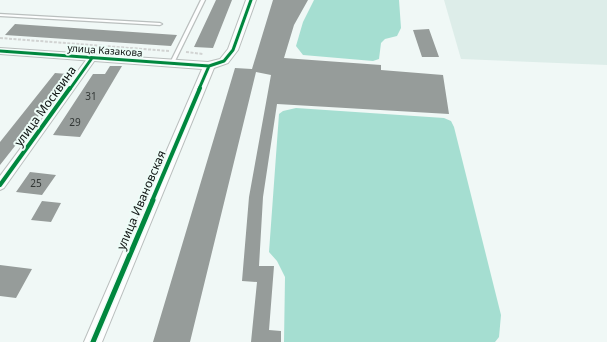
<svg xmlns="http://www.w3.org/2000/svg" width="607" height="342" font-family="'Noto Sans',sans-serif">
<style>
.built{fill:#ddede9}
.forest{fill:#a5ded1}
.building{fill:#969c9a}
.lines{fill:none;stroke-linecap:round;stroke-linejoin:round}
.service-casing{stroke:#babfbe;stroke-width:2.5}
.minor-casing{stroke:#babfbe;stroke-width:2}
.tertiary-casing{stroke:#babfbe;stroke-width:2}
.path{stroke:#d1d3d2;stroke-width:2;stroke-dasharray:3 1.5;stroke-linecap:butt}
.service{fill:#fdfefe;fill-rule:evenodd}
.minor{fill:#fdfefe;fill-rule:evenodd}
.tertiary{fill:#fdfefe;fill-rule:evenodd}
.cycleway-far2-casing{stroke:#edfcf7;stroke-width:5}
.cycleway-far1-casing{stroke:#edfcf7;stroke-width:6}
.cycleway-casing{stroke:#edfcf7;stroke-width:8}
.cycleway-far2{stroke:#00873e;stroke-width:3}
.cycleway-far1{stroke:#00873e;stroke-width:4}
.cycleway{stroke:#00873e;stroke-width:5}
.labels{text-anchor:middle;dominant-baseline:central;stroke-width:4;stroke-linejoin:round;paint-order:stroke}
.far-street-label{font-size:10px;fill:#101513;stroke:#edfcf7}
.number-label{font-size:10px;fill:#323735}
.street-label{font-size:12px;fill:#101513;stroke:#edfcf7}
</style>
<rect width="100%" height="100%" fill="#f0f8f6"/>
<!-- built -->
<path class="built" d="M444 0H607V65L461 59Z"/>
<!-- forest -->
<path class="forest" d="M314 0H399L401 28 397 36 385 39 381 43 379 59 373 61 303 55 296 46 303 22Z
M296 108 444 118 451 121 454 127 501 315 499 337 495 342H284L285 277 277 261 269 252 279 114 283 111Z"/>
<!-- building -->
<path class="building" d="M216 0H232L213 48 194 47Z
M273 0H308L294 25 284 58 381 65V70L443 75 449 114 277 104 263 197 259 266H274L269 330 281 331V342H251L257 282 242 281 249 197 271 75 256 72 190 342H153L235 68 252 69Z
M15 24 177 35 171 46 5 35Z
M429 29 439 57H422L413 30Z
M110 66H122L80 137 53 135 93 74H105Z
M55 73 67 74 44 104H48L0 165V142Z
M30 172 56 175 42 195 16 192Z
M42 201 61 203 51 222 31 220Z
M0 265 32 269 16 298 0 296Z"/>
<g class="lines">
<!-- service casing -->
<g class="service-casing">
<path id="service" d="M201 0H205L174 63 172 64H170V63Z
M0 14 160 23 162 24 160 25 0 16Z"/>
</g>
<!-- minor casing -->
<g class="minor-casing">
<path id="minor" d="M92 55 95 56V60L4 188 0 190V176L89 56Z"/>
</g>
<!-- tertiary casing -->
<g class="tertiary-casing">
<path id="tertiary" d="M246 0H256L238 50 228 63 214 68 102 342H84L202 69 0 54V48L208 62 220 59 228 49Z"/>
</g>
<!-- path -->
<path class="path" d="M0 38 169 51
M186 52 203 54"/>
<!-- service -->
<use href="#service" class="service"/>
<!-- minor -->
<use href="#minor" class="minor"/>
<!-- tertiary -->
<use href="#tertiary" class="tertiary"/>
<!-- cycleway-far2 casing -->
<g class="cycleway-far2-casing">
<path id="cycleway-far2" d="M0 51 209 66 224 61 233 50 251 0
M70 89 92 58
M199 89 209 66"/>
</g>
<!-- cycleway-far1 casing -->
<g class="cycleway-far1-casing">
<path id="cycleway-far1" d="M0 185 70 88
M152 201 200 88"/>
</g>
<!-- cycleway casing -->
<g class="cycleway-casing">
<path id="cycleway" d="M93 342 153 200"/>
</g>
<!-- cycleway-far2 -->
<use href="#cycleway-far2" class="cycleway-far2"/>
<!-- cycleway-far1 -->
<use href="#cycleway-far1" class="cycleway-far1"/>
<!-- cycleway -->
<use href="#cycleway" class="cycleway"/>
</g>
<g class="labels">
<!-- far-street labels -->
<g class="far-street-label">
<text transform="translate(105 50) rotate(4)">улица Казакова</text>
</g>
<!-- number labels -->
<g class="number-label">
<text x="91" y="96">31</text>
<text x="75" y="122">29</text>
<text x="36" y="183">25</text>
</g>
<!-- street labels -->
<g class="street-label">
<text transform="translate(45 106) rotate(-54)">улица Москвина</text>
<text transform="translate(141 200) rotate(-67)">улица Ивановская</text>
</g>
</g>
</svg>
